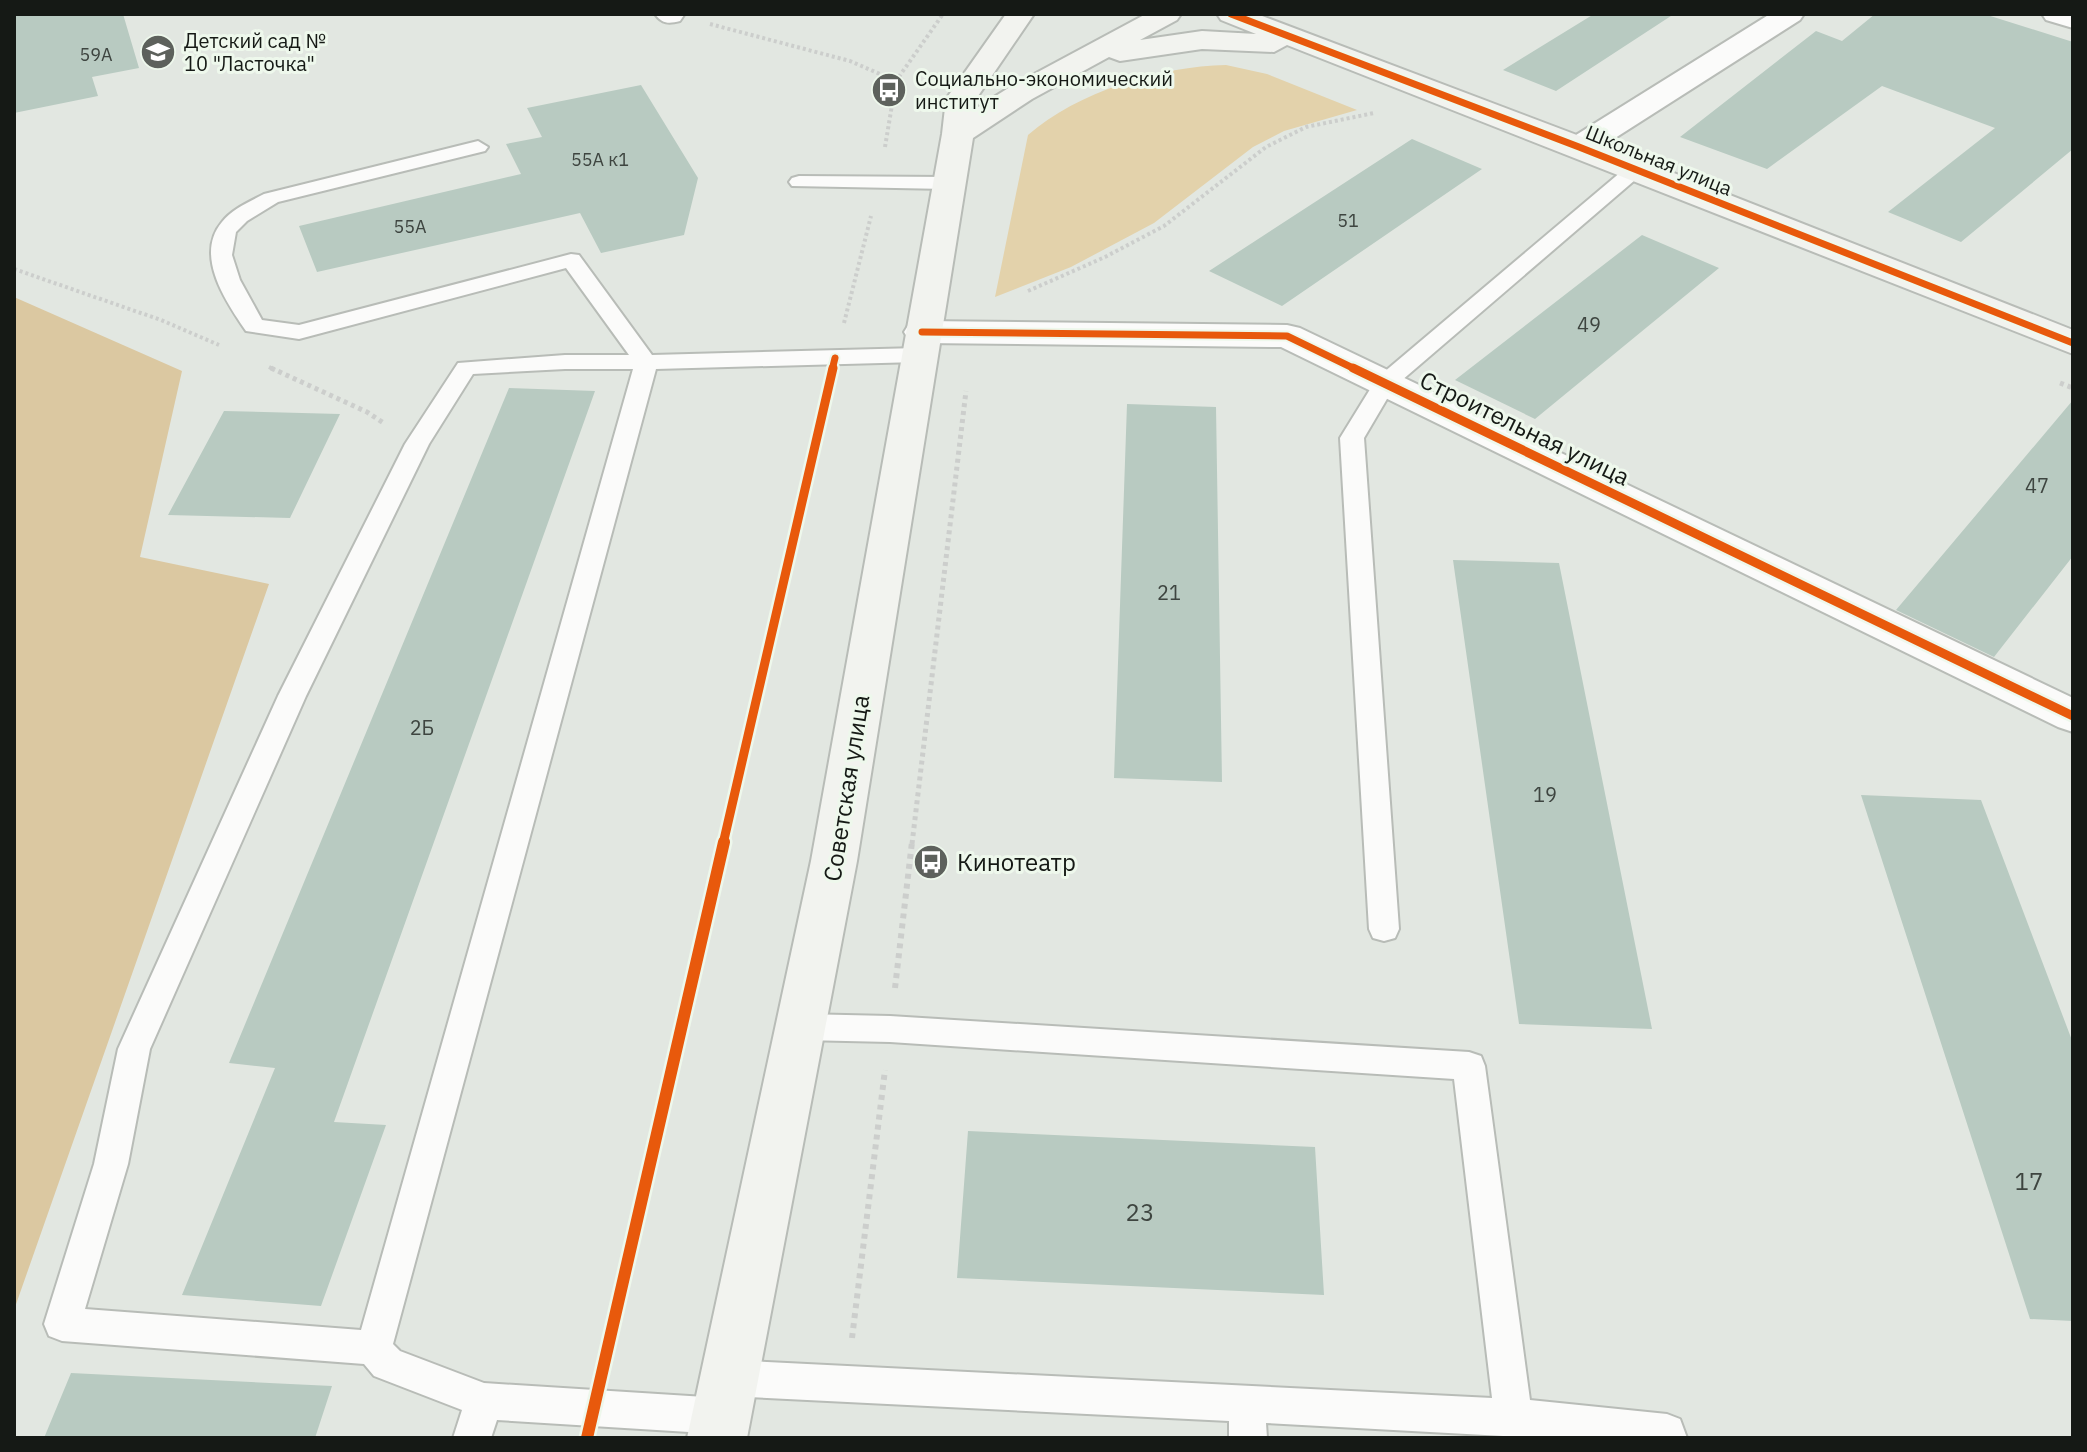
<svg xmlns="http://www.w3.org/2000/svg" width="2087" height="1452" font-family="'IBM Plex Sans',sans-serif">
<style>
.green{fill:#e3d2ab}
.forest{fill:#dbc8a1}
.building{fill:#b8cac1}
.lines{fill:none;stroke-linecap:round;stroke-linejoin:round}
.lane-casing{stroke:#b8bcb7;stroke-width:4}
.street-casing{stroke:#b8bcb7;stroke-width:4}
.secondary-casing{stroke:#b8bcb7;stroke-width:4}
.path-far2{stroke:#cccecc;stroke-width:4;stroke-dasharray:3 3;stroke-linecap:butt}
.path-far1{stroke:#cccecc;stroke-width:5;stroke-dasharray:4 4;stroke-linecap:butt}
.path{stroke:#cccecc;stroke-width:6;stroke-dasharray:5 5;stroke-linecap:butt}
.lane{fill:#fbfbfa;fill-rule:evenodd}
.street{fill:#fbfbfa;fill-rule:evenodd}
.secondary{fill:#f2f3ef;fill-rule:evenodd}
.cycleway-far2-casing{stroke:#eef8ec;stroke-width:11}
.cycleway-far1-casing{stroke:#eef8ec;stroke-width:14}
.cycleway-casing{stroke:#eef8ec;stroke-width:17}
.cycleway-far2{stroke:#e8590c;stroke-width:7}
.cycleway-far1{stroke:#e8590c;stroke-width:9}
.cycleway{stroke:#e8590c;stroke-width:12}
.labels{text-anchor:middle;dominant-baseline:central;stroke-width:6;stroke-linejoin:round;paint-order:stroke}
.far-number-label{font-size:18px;fill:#3e4540}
.far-poi-label{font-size:20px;fill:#151915;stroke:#eef8ec;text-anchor:start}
.far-street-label{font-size:20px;fill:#151915;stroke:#eef8ec}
.number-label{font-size:20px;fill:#3e4540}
.street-label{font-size:24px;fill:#151915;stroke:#eef8ec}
.poi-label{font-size:24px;fill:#151915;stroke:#eef8ec;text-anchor:start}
.near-number-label{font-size:24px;fill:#3e4540}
</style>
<rect width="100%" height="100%" fill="#e2e7e1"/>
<!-- green -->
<path class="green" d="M1226 65 1267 74 1357 110 1284 131 1253 147 1154 223 1071 267 995 297 1028 135C1077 92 1161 66 1226 65Z"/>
<!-- forest -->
<path class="forest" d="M14 297 182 371 140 557 269 584 14 1310Z"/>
<!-- building -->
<path class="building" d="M14 14H123L139 68 92 77 98 96 14 113Z
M1594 14H1674L1556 91 1503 70Z
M1875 14H1984L2073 42V149L1961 242 1888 212 1995 128 1882 86 1767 169 1680 137 1816 31 1842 41Z
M641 85 698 178 684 235 601 253 580 213 317 272 299 226 521 174 506 144 542 137 527 108Z
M1412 139 1482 169 1282 306 1209 271Z
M1642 235 1719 268 1535 419 1455 380Z
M509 388 595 391 334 1122 386 1125 321 1306 182 1295 275 1068 229 1063Z
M2073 400V556L1994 657 1896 610Z
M1127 404 1216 407 1222 782 1114 778Z
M224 411 340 414 290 518 168 515Z
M1453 560 1559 563 1652 1029 1519 1024Z
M1861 795 1981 800 2073 1043V1321L2030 1319Z
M968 1131 1315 1147 1324 1295 957 1278Z
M71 1373 290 1384 332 1386 315 1438H44Z"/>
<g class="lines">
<!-- lane casing -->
<g class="lane-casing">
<path id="lane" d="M478 141 488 147 485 151 278 202 247 221 236 232 232 255 240 280 262 320 299 325 571 254 579 255 652 355 918 348 926 350 929 355 926 360 918 362 656 369 393 1344 400 1351 484 1383 721 1398 734 1403 740 1416 734 1429 721 1434 497 1420 491 1438H453L462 1410 374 1376 364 1364 62 1341 49 1336 44 1324 94 1164 118 1049 278 696 405 444 458 363 565 355H629L566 268 299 339 246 331C226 302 194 255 222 222 232 209 249 202 264 194ZM565 369H633L361 1330 85 1309 128 1164 150 1049 306 696 429 444 473 374Z
M1635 164 1642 166 1645 170 1642 174 1394 387 1364 438 1399 929 1395 938 1384 941 1373 938 1369 929 1340 438 1377 378 1628 166Z
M799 176 947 177 957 183 947 189 792 186 789 182 792 178Z
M802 1014 890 1016 1469 1052 1481 1056 1485 1066 1530 1400 1667 1414 1680 1419 1687 1438H1542L1266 1423 1267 1438H1229V1421L727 1396 714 1390 708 1378 714 1366 727 1360 1492 1398 1454 1079 890 1042 802 1040 791 1036 786 1027 791 1018Z"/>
</g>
<!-- street casing -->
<g class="street-casing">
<path id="street" d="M655 14H684V15L680 21C669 24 662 24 655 14Z
M1770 14H1804L1800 20 1590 154 1579 156 1568 154 1563 147 1568 140Z
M2042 14H2073V28L2046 20Z
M922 321 1287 325 1300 328 2073 698V732L2058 727 1281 347 922 343 909 340 904 332 909 324Z"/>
</g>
<!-- secondary casing -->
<g class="secondary-casing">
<path id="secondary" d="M1006 14H1034L976 99 975 109 1010 87 1146 14H1181L1177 20 1140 40 1202 31 1256 34 1221 20 1217 14H1257L1590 140 2073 330V354L1287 45 1274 52 1202 49 1120 61 1109 57 1032 99 973 138 857 861 747 1438H687L811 861 942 134 946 99Z"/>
</g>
<!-- path-far2 -->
<path class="path-far2" d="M710 24 850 61 896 81
M885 147 896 81 943 14
M14 269 161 320 219 345
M1028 291 1105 257 1164 226 1266 147 1306 127 1374 113
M844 323 871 216
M269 367 275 370"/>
<!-- path-far1 -->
<path class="path-far1" d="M271 368 367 412 385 424
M2060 383 2073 388
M912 844 966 391"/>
<!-- path -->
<path class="path" d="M895 988 912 842
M852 1338 885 1070"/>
<!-- lane -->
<use href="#lane" class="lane"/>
<!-- street -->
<use href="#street" class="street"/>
<!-- secondary -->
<use href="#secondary" class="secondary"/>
<!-- cycleway-far2 casing -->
<g class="cycleway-far2-casing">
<path id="cycleway-far2" d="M1231 14 1579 147 2073 343
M922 332 1287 336 1357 370
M832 370 835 358"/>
</g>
<!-- cycleway-far1 casing -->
<g class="cycleway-far1-casing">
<path id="cycleway-far1" d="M1353 368 2073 716
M723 844 833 368"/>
</g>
<!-- cycleway casing -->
<g class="cycleway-casing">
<path id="cycleway" d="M587 1438 724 842"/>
</g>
<!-- cycleway-far2 -->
<use href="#cycleway-far2" class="cycleway-far2"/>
<!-- cycleway-far1 -->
<use href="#cycleway-far1" class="cycleway-far1"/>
<!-- cycleway -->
<use href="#cycleway" class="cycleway"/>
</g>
<!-- icons -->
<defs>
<g id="school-disc" transform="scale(1.8)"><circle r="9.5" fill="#5d615c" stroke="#eef8ec"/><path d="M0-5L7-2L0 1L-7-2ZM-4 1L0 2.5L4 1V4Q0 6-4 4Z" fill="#fff"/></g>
<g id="bus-disc" transform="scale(1.8)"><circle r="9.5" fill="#5d615c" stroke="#eef8ec"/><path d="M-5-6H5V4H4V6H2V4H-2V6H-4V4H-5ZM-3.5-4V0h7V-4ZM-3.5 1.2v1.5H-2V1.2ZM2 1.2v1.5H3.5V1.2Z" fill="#fff"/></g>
</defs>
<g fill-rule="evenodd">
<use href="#school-disc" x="158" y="52"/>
<use href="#bus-disc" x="889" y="90"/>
<use href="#bus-disc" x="931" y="862"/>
</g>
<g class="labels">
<!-- far-number labels -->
<g class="far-number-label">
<text x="96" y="54">59А</text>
<text x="600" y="159">55А к1</text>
<text x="1348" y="220">51</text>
<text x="410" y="226">55А</text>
</g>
<!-- far-poi labels -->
<g class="far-poi-label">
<text x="184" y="40">Детский сад №<tspan x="184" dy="23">10 "Ласточка"</tspan></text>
<text x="915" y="78">Социально-экономический<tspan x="915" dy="23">институт</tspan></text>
</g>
<!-- far-street labels -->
<g class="far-street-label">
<text transform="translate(1659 160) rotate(22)">Школьная улица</text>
</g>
<!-- number labels -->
<g class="number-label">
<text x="1589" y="324">49</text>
<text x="2037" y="485">47</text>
<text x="1169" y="592">21</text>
<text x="422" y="727">2Б</text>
<text x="1545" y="794">19</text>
</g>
<!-- street labels -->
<g class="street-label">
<text transform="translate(1525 428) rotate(26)">Строительная улица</text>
<text transform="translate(846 788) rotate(-81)">Советская улица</text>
</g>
<!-- poi labels -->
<g class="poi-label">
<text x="957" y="862">Кинотеатр</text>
</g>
<!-- near-number labels -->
<g class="near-number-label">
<text x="2029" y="1181">17</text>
<text x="1140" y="1212">23</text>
</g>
</g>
<!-- border -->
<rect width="2087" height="1452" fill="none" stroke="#151915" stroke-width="32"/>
</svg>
